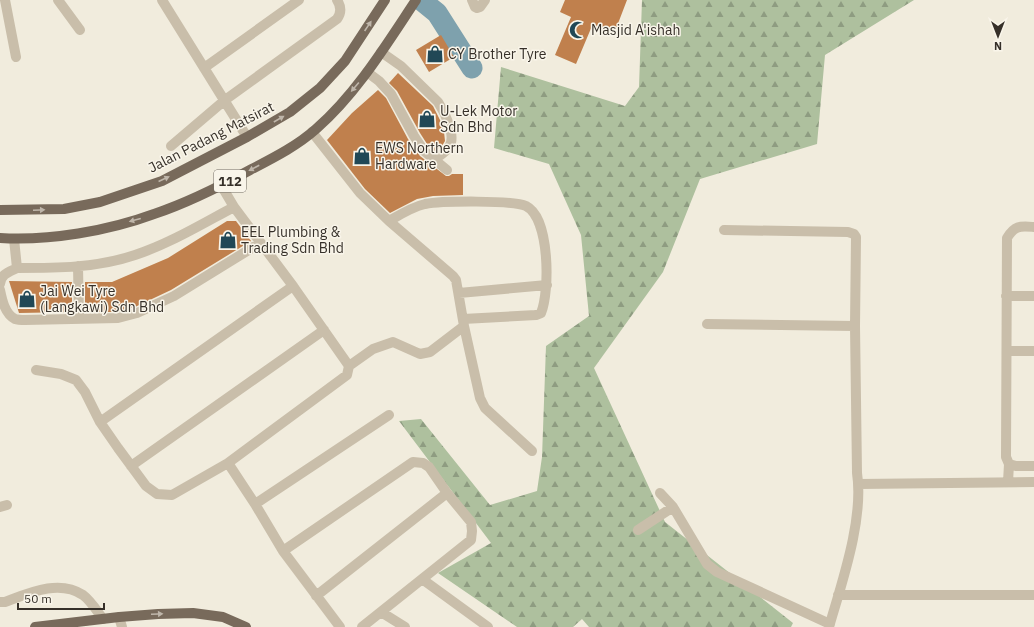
<svg xmlns="http://www.w3.org/2000/svg" width="1034" height="627" font-family="'IBM Plex Sans',sans-serif">
<style>
.forest{fill:url(#forest-firs)}
.lines{fill:none;stroke-linecap:round;stroke-linejoin:round}
.river{stroke:#7ea1ad;stroke-width:21}
.building{fill:#c0804d}
.minor{stroke:#c9beaa;stroke-width:10}
.major{stroke:#786a5b;stroke-width:10}
.oneway{fill:#bfb6aa}
.labels{text-anchor:middle;dominant-baseline:central;stroke-width:3;stroke-linejoin:round;paint-order:stroke}
.shield{fill:#f9f5ea;stroke:#706b63;stroke-width:1}
.shield-label{font-size:13px;font-weight:bold;fill:#363029}
.poi-label{font-size:14px;fill:#363029;stroke:#f9f5ea;text-anchor:start}
.street-label{font-size:14px;fill:#363029;stroke:#f9f5ea}
</style>
<defs>
<pattern id="forest-firs" width="22" height="20" patternUnits="userSpaceOnUse"><rect width="22" height="20" fill="#aec09e"/><path d="M5 1l3.5 6h-7zM16 11l3.5 6h-7z" fill="#8e9c81"/></pattern>
</defs>
<rect width="100%" height="100%" fill="#f1ecdd"/>
<!-- forest -->
<path class="forest" d="M642 0H914L825 55 817 144 700 179 663 272 594 368 665 522 793 623 791 627H589L582 619 573 627H517L438 573 491 543 399 421 421 419 490 505 537 491 542 457 546 346 589 316 581 235 549 164 494 148 501 67 625 106 639 87Z"/>
<g class="lines">
<!-- river -->
<path class="river" d="M421 0 437 13 472 68"/>
</g>
<!-- building -->
<path class="building" d="M565 0H627L614 34 592 26 576 64 555 55 571 17 560 12Z
M441 35 454 57 429 72 416 50Z
M398 73 433 106 440 120 444 132 445 141 442 146 435 151 429 147 420 133 397 91 389 83Z
M378 90 386 98 408 139 420 156 446 176H449L452 174H463V195L433 196 417 199 390 213 365 189 327 140 352 113Z
M227 221H236L251 241 171 290 135 307 117 312H85V282H112L168 258Z
M9 281 72 282V312L19 313Z"/>
<g class="lines">
<!-- minor -->
<path class="minor" d="M5 0 16 57
M58 0 80 30
M162 0 247 137
M472 0 475 7 477 8 480 7 485 0
M381 52 401 66 438 102C444 111 457 136 449 147 446 152 439 156 434 160
M204 68 299 0
M367 72 379 81 391 94 414 136 424 151 447 170
M312 132 360 193 389 221 453 276 456 280 464 326 480 398 485 408 532 451
M171 146 225 100 337 19C342 12 341 6 337 0
M234 207 293 286 349 366 347 375 228 463 255 504 283 551 340 627
M389 221C401 214 412 207 425 204 441 201 513 200 526 206 550 218 550 291 541 313L536 315 463 319
M724 230 848 232 854 234 856 237 855 326
M14 239 17 268C56 268 97 268 135 255 169 244 202 224 234 207L221 185
M78 266 79 319
M0 284C1 274 9 272 17 268
M0 290C2 300 5 314 15 319 18 320 22 320 25 320L118 318 137 313 174 296 260 243
M459 293 547 285
M1006 296H1034
M707 324 855 326 857 473C864 519 842 582 829 627
M1007 351H1034
M349 366 373 349 393 342 420 354 430 352 464 326
M36 370 61 374 76 380 85 392 100 422 118 448 146 486 157 494 172 495 228 463
M100 422 293 286
M1009 464 1016 466H1034
M131 466 324 330
M1008 482 1009 464 1006 457 1007 238C1015 225 1020 226 1034 227
M859 484 1034 482
M660 493 673 507 707 564 717 572 830 624
M255 504 389 415
M0 507 7 505
M638 530 673 507
M283 551 413 462 423 463 429 467 447 493 471 522 472 531 471 540 362 627
M422 579 488 627
M838 595H1034
M316 596 447 493
M0 602H5C29 593 59 579 83 595 91 601 97 611 103 619
M381 612 405 627
M119 617 122 627"/>
<!-- major -->
<path class="major" d="M0 210 64 209 100 202 162 181 247 137 290 112 320 88 345 61 385 0
M0 238C49 241 108 231 154 214 187 203 219 187 250 170 273 158 297 146 316 129 357 93 386 45 416 0
M35 627 119 617 158 614 193 613 223 617 246 627"/>
</g>
<!-- one-way arrows -->
<defs><path id="oneway-solid" d="M-6-.8H1V-3.2L6.5 0L1 3.2V.8H-6Z"/></defs>
<g class="oneway">
<use href="#oneway-solid" transform="translate(368 26) rotate(-56)"/>
<use href="#oneway-solid" transform="translate(355 87) rotate(130)"/>
<use href="#oneway-solid" transform="translate(279 119) rotate(-30)"/>
<use href="#oneway-solid" transform="translate(254 168) rotate(152)"/>
<use href="#oneway-solid" transform="translate(164 179) rotate(-25)"/>
<use href="#oneway-solid" transform="translate(39 210) rotate(-2)"/>
<use href="#oneway-solid" transform="translate(135 220) rotate(165)"/>
<use href="#oneway-solid" transform="translate(157 614) rotate(-3)"/>
</g>
<!-- icons -->
<defs>
<g id="mosque-bare" transform="scale(1.38)"><path d="M3.5-4.9A6 6 0 1 0 3.5 4.9A5 5 0 1 1 3.5-4.9Z" fill="#214856" stroke="#f9f5ea" stroke-width="2.5" paint-order="stroke"/></g>
<g id="shop-bare" transform="scale(1.38)"><path d="M-5-2.5h2.3a2.7 3.5 0 0 1 5.4 0H5L5.5 6h-11ZM-1.5-2.5h3a1.5 2.3 0 0 0-3 0Z" fill="#214856" stroke="#f9f5ea" stroke-width="2.5" paint-order="stroke"/></g>
</defs>
<g fill-rule="evenodd">
<use href="#mosque-bare" x="578" y="30"/>
<use href="#shop-bare" x="435" y="54"/>
<use href="#shop-bare" x="427" y="119"/>
<use href="#shop-bare" x="362" y="156"/>
<use href="#shop-bare" x="228" y="240"/>
<use href="#shop-bare" x="27" y="299"/>
</g>
<g class="labels">
<!-- shield labels -->
<rect class="shield" x="214" y="170" width="32" height="22" rx="3"/>
<g class="shield-label">
<text x="230" y="181">112</text>
</g>
<!-- poi labels -->
<g class="poi-label">
<text x="591" y="30">Masjid A'ishah</text>
<text x="448" y="54">CY Brother Tyre</text>
<text x="440" y="111">U-Lek Motor<tspan x="440" dy="16">Sdn Bhd</tspan></text>
<text x="375" y="148">EWS Northern<tspan x="375" dy="16">Hardware</tspan></text>
<text x="241" y="232">EEL Plumbing &amp;<tspan x="241" dy="16">Trading Sdn Bhd</tspan></text>
<text x="40" y="291">Jai Wei Tyre<tspan x="40" dy="16">(Langkawi) Sdn Bhd</tspan></text>
</g>
<!-- street labels -->
<g class="street-label">
<text transform="translate(211 137) rotate(-27)">Jalan Padang Matsirat</text>
</g>
</g>
<!-- north arrow -->
<g transform="translate(998 36) rotate(180)" stroke="#f9f5ea" stroke-width="3" paint-order="stroke">
<path d="M0-3L7 15L0 10L-7 15Z" fill="#363029"/>
<text y="-6" font-size="11" font-weight="bold" text-anchor="middle" fill="#363029">N</text>
</g>
<!-- scale -->
<path d="M18 603v6h86v-6" fill="none" stroke="#363029" stroke-width="2"/>
<text x="24" y="603" font-size="12" fill="#363029" stroke="#f9f5ea" stroke-width="3" paint-order="stroke">50 m</text>
</svg>
